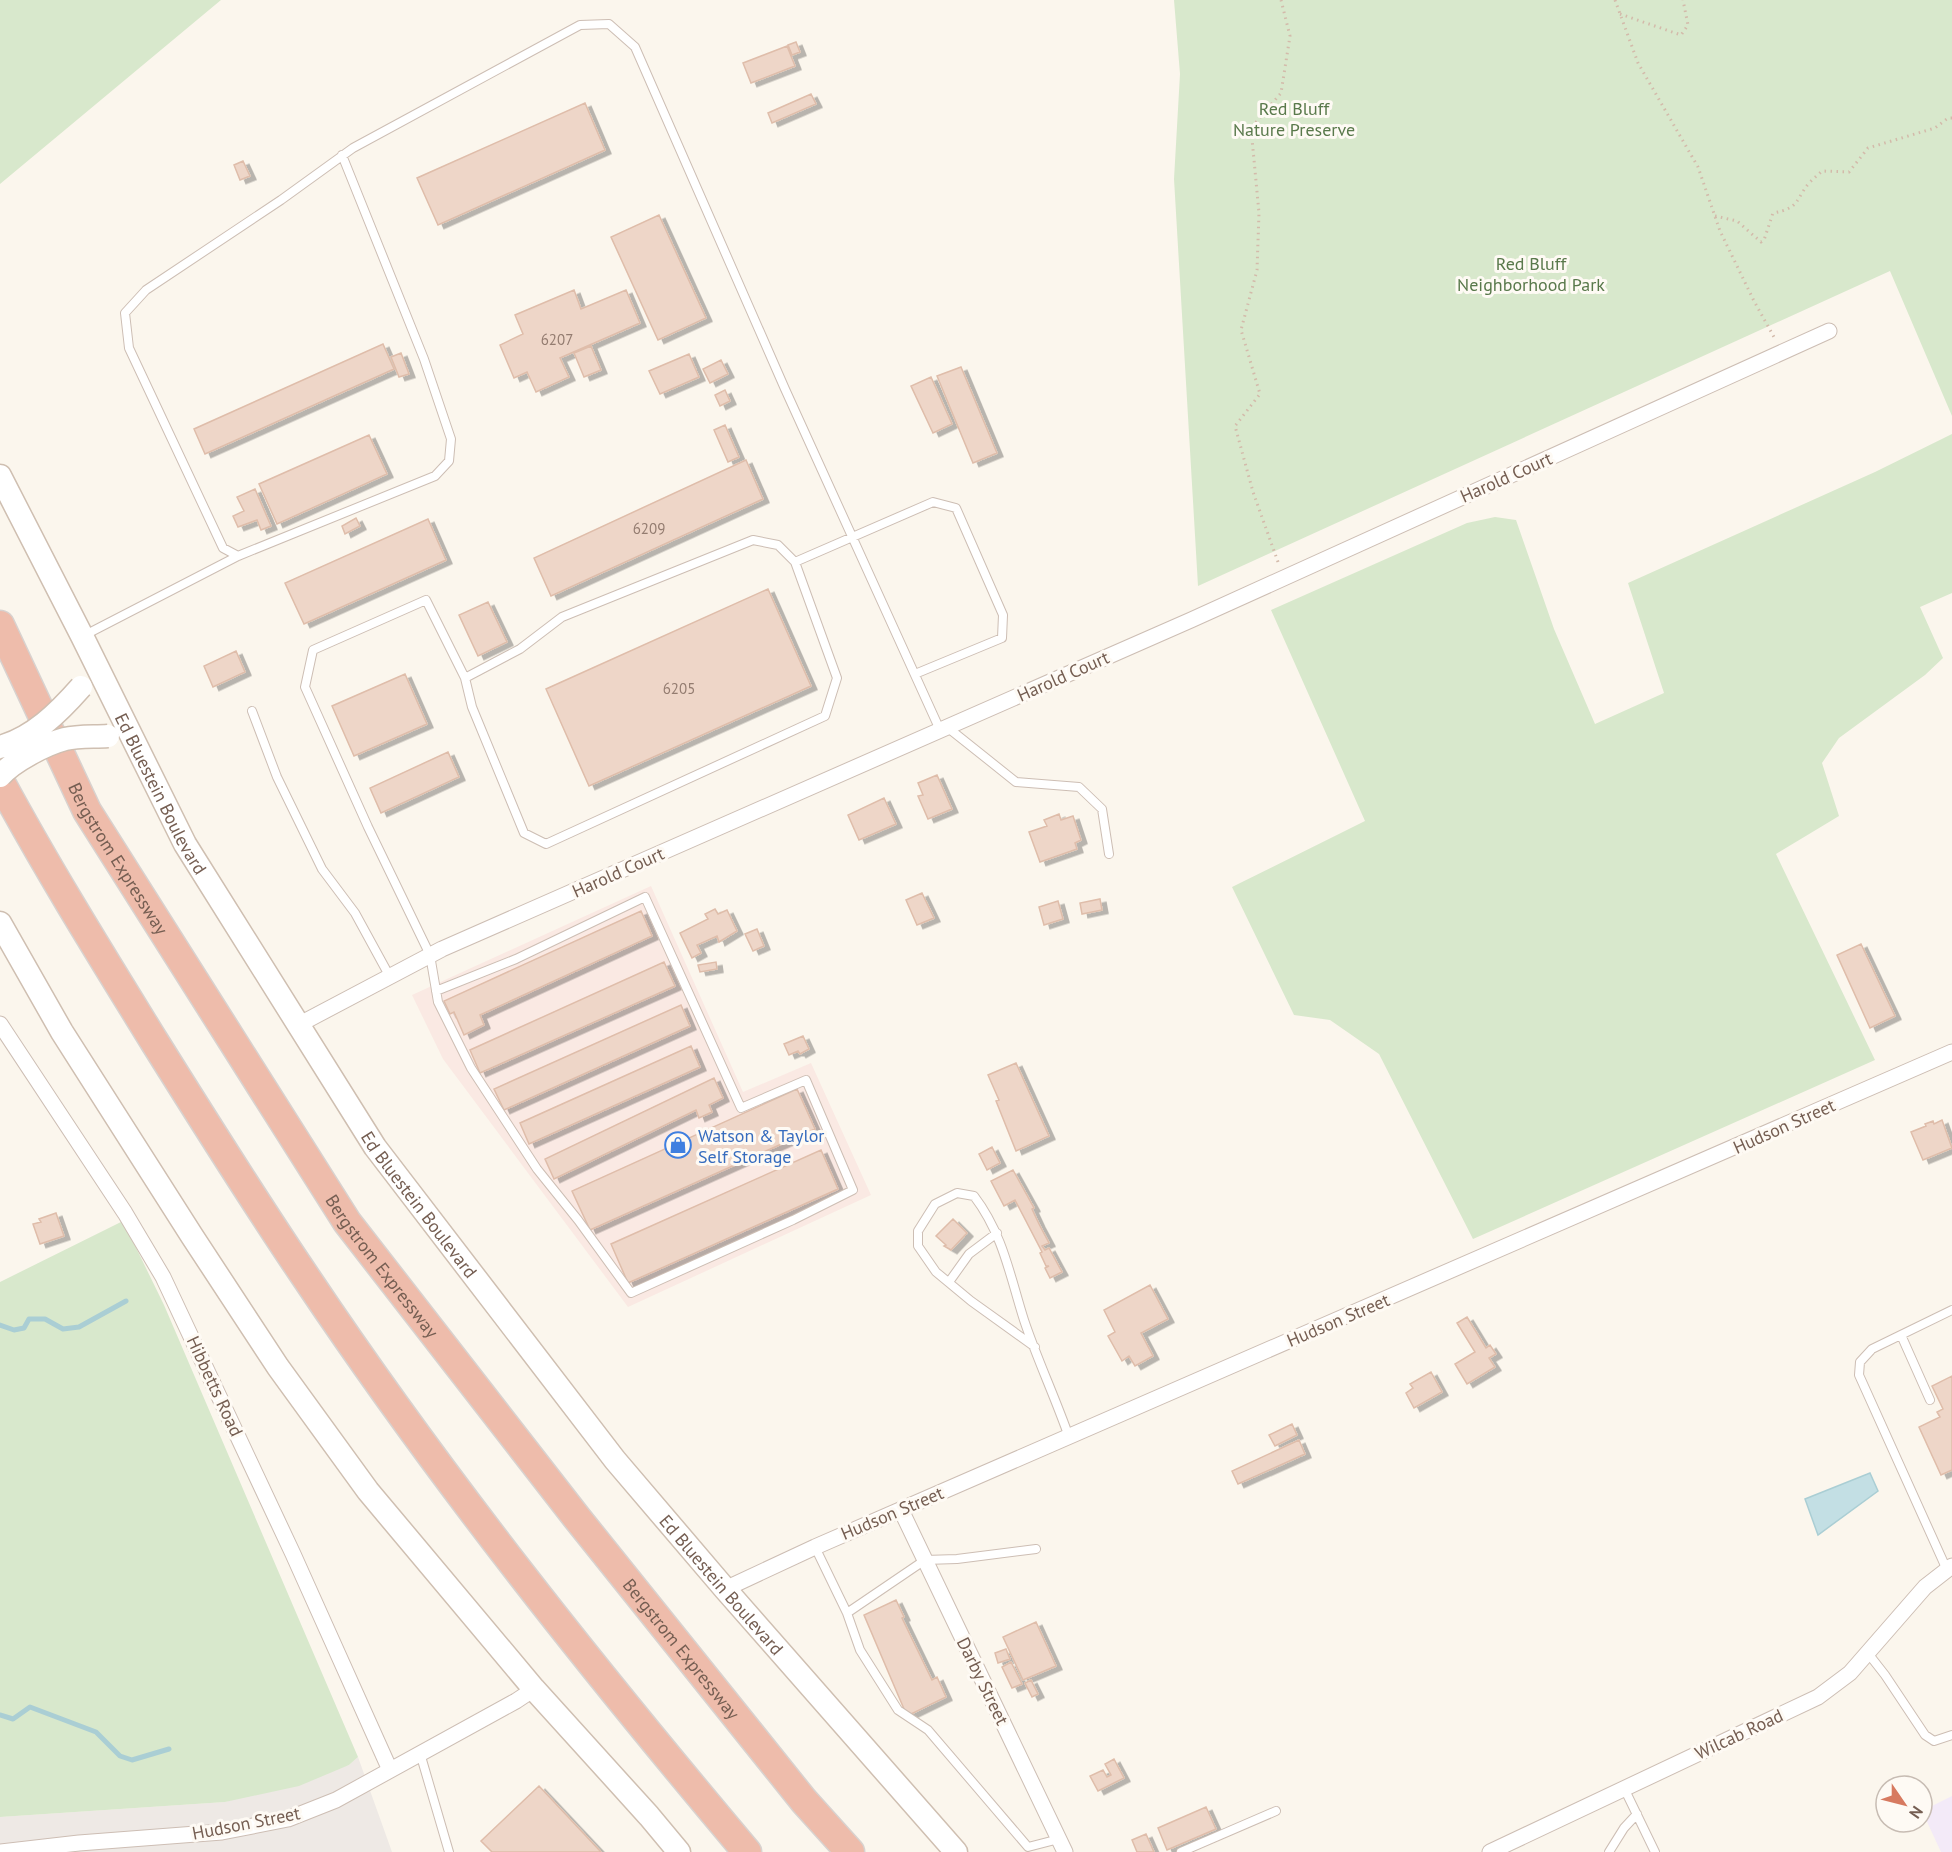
<svg xmlns="http://www.w3.org/2000/svg" width="1952" height="1852" font-family="'PT Sans',sans-serif">
<style>
.commercial{fill:#fae9e3}
.industrial{fill:#eee9e5}
.education{fill:#f3eaf8}
.green{fill:#d8e8cc}
.water{fill:#c3dfe4;stroke:#aaced4;stroke-width:1.5}
.lines{fill:none;stroke-linecap:round;stroke-linejoin:round}
.stream{stroke:#aaced4;stroke-width:5}
.building{fill:#eed6c8;stroke:#dfbdaa;stroke-width:1.5;filter:url(#shadow)}
.service-casing{stroke:#cdbeb4;stroke-width:10}
.minor-casing{stroke:#cdbeb4;stroke-width:17}
.secondary-casing{stroke:#cfbfb1;stroke-width:25}
.motorway-casing{stroke:#d8d2cf;stroke-width:31}
.path{stroke:#d3baaa;stroke-width:3;stroke-dasharray:1.5 4.5;stroke-linecap:butt}
.service{stroke:#fff;stroke-width:8}
.minor{stroke:#fff;stroke-width:15}
.secondary{stroke:#fff;stroke-width:22}
.motorway{stroke:#eebcab;stroke-width:28}
.secondary-bridge-casing{stroke:#cfbfb1;stroke-width:25;stroke-linecap:butt}
.secondary-bridge{stroke:#fff;stroke-width:22}
.labels{text-anchor:middle;dominant-baseline:central;stroke-width:6;stroke-linejoin:round;paint-order:stroke}
.number-label{font-size:15px;fill:#937c70}
.park-label{font-size:18px;fill:#59794b;stroke:#fefaf4}
.street-label{font-size:18px;fill:#755e52;stroke:#fefaf4}
.shop-label{font-size:18px;fill:#366cbe;stroke:#fefaf4;text-anchor:start}
</style>
<defs>
<filter id="shadow"><feDropShadow dx="6" dy="3.5" stdDeviation="0" flood-color="#0004"/></filter>
</defs>
<rect width="100%" height="100%" fill="#fbf6ed"/>
<!-- commercial -->
<path class="commercial" d="M651 886 743 1092 811 1063 871 1195 628 1307 443 1059 412 995Z"/>
<!-- industrial -->
<path class="industrial" d="M358 1757 392 1852H0V1817L225 1802 349 1765Z"/>
<!-- education -->
<path class="education" d="M1952 1796V1852H1941L1922 1811Z"/>
<!-- green -->
<path class="green" d="M0 0H221L0 184Z
M1174 0H1952V416L1890 271 1198 586 1174 179 1180 74Z
M1952 434V593L1920 607 1943 658 1925 675 1839 738 1822 763 1839 816 1776 854 1875 1060 1473 1239 1379 1054 1330 1020 1294 1015 1232 887 1365 821 1271 610 1467 523 1495 517 1516 520 1554 629 1595 724 1664 693 1628 583 1875 472Z
M123 1221 164 1305 358 1757 349 1765 299 1786 225 1802 0 1817V1282Z"/>
<!-- water -->
<path class="water" d="M1870 1473 1878 1491 1818 1535 1805 1499Z"/>
<g class="lines">
<!-- stream -->
<path class="stream" d="M0 1325 14 1330 24 1328 29 1319H45L63 1329 79 1327 126 1301
M0 1715 13 1719 30 1707 96 1732 120 1756 132 1760 169 1749"/>
</g>
<!-- building -->
<path class="building" d="M796 42 800 52 792 55 788 45Z
M787 46 795 66 751 83 743 63Z
M811 94 816 104 772 123 768 113Z
M585 103 605 150 438 225 417 178Z
M243 161 250 176 240 180 234 165Z
M659 215 706 318 658 340 611 237Z
M574 290 581 309 626 290 640 323 560 358 569 377 536 392 527 372 514 378 500 345 523 334 515 315Z
M383 344 394 369 205 454 194 429Z
M591 346 601 370 584 377 574 353Z
M401 353 409 374 399 377 391 357Z
M689 354 699 377 660 394 649 371Z
M721 360 728 374 710 383 703 369Z
M961 367 997 453 973 463 937 376Z
M931 377 952 424 933 433 911 386Z
M725 390 730 401 720 406 715 395Z
M725 425 739 457 728 462 714 430Z
M369 435 387 474 277 524 259 484Z
M746 460 763 499 551 596 534 558Z
M255 489 271 526 261 530 257 520 238 527 233 516 244 511 237 497Z
M356 518 360 526 345 534 342 526Z
M428 519 446 560 304 624 285 583Z
M768 589 811 686 589 786 546 689Z
M488 602 507 642 478 656 459 615Z
M236 651 245 672 213 687 204 666Z
M405 674 427 724 354 756 332 706Z
M448 752 459 777 381 813 370 788Z
M937 775 952 809 928 819 918 796 923 795 918 783Z
M884 798 896 824 859 840 848 815Z
M1059 814 1061 820 1073 816 1081 840 1075 843 1077 849 1040 862 1029 832 1047 826 1044 820Z
M922 893 934 918 917 925 906 900Z
M1100 899 1102 910 1082 914 1080 903Z
M1058 901 1063 919 1044 925 1039 907Z
M715 909 718 914 727 910 737 931 719 942 717 936 697 945 701 953 692 958 680 933 708 919 705 914Z
M641 911 652 936 480 1015 484 1025 464 1035 454 1012 450 1014 444 1001Z
M757 929 764 946 753 951 745 934Z
M1861 944 1895 1016 1870 1028 1837 955Z
M664 962 675 986 480 1073 470 1050Z
M716 962 717 969 700 972 698 965Z
M681 1005 690 1026 504 1110 494 1089Z
M803 1036 809 1049 800 1054 798 1051 789 1055 784 1044Z
M691 1046 700 1067 529 1144 520 1123Z
M1016 1063 1049 1136 1016 1151 996 1101 999 1100 988 1075Z
M714 1078 723 1098 709 1105 712 1112 699 1118 696 1110 554 1179 545 1159Z
M797 1089 815 1129 590 1230 572 1191Z
M1942 1120 1952 1148 1923 1160 1911 1132 1926 1126 1925 1124 1933 1121 1934 1124Z
M992 1147 1000 1163 987 1170 979 1154Z
M821 1150 838 1189 628 1283 611 1244Z
M1013 1170 1034 1208 1032 1209 1039 1224 1049 1243 1042 1246 1045 1250 1049 1248 1062 1272 1050 1278 1045 1268 1049 1266H1046L1040 1253 1042 1252 1015 1200 1004 1206 991 1181Z
M56 1213 64 1236 40 1244 33 1224 41 1222 39 1219Z
M953 1219 967 1233 951 1250 944 1246 946 1245 936 1236Z
M1150 1285 1168 1319 1141 1333 1153 1356 1135 1366 1129 1356 1122 1361 1108 1336 1115 1332 1104 1310Z
M1467 1317 1486 1348 1490 1345 1496 1354 1489 1358 1495 1367 1467 1384 1455 1364 1475 1352 1457 1323Z
M1431 1372 1442 1392 1414 1408 1406 1393 1413 1388 1410 1384Z
M1952 1376V1470L1941 1475 1919 1427 1940 1417 1937 1412 1943 1409 1932 1386Z
M1292 1424 1297 1435 1275 1446 1269 1435Z
M1299 1440 1305 1454 1238 1484 1232 1471Z
M896 1600 904 1617 902 1618 932 1680 937 1677 946 1697 907 1716 864 1615Z
M1036 1622 1056 1666 1023 1680 1003 1637Z
M1006 1649 1010 1659 998 1663 995 1653Z
M1011 1662 1022 1684 1012 1688 1002 1667Z
M1031 1680 1038 1694 1032 1697 1025 1683Z
M1114 1759 1124 1778 1098 1791 1090 1776 1103 1770 1107 1777 1111 1775 1105 1764Z
M539 1786 601 1852H492L481 1841Z
M1206 1807 1216 1829 1167 1850 1158 1828Z
M1146 1834 1154 1852H1137L1132 1840Z"/>
<g class="lines">
<!-- service casing -->
<g class="service-casing">
<path id="service" d="M342 155 424 359 451 439 449 461 435 476 238 556 223 548 129 348 125 313 146 290 281 200 353 148 580 25 609 24 635 47 785 389 940 730
M795 562 837 678 825 716 546 844 524 833 472 707 465 678 520 649 562 617 753 540 778 545 795 562 933 502 956 508 1003 615 1002 638 915 674
M85 635 238 556
M252 711 277 777 322 869 355 913 390 977
M947 727 1016 782 1079 787 1102 809 1109 854
M436 991 516 959 645 897 741 1108 806 1080 853 1190 793 1220 631 1293 578 1220 537 1169 471 1068 438 1002 430 955 368 827 305 687 313 650 426 600 465 678
M949 1282 969 1254 997 1233
M1901 1335 1930 1400
M1035 1347 971 1301 936 1272 918 1246V1231L935 1204 957 1193 974 1196C1003 1234 1010 1276 1024 1320 1037 1359 1055 1397 1069 1437
M815 1547 847 1613
M1036 1549 957 1559 925 1560 847 1613 860 1650 898 1710 928 1730 1028 1847 1059 1839
M1947 1570 1859 1375 1860 1362 1872 1349 1952 1310
M1867 1652 1885 1675 1925 1735 1934 1741 1952 1735
M420 1753 449 1852
M1624 1788 1655 1852
M1181 1852 1276 1811
M1609 1852 1624 1828 1637 1814"/>
</g>
<!-- minor casing -->
<g class="minor-casing">
<path id="minor" d="M0 1024 125 1213 163 1277 293 1554 390 1770
M298 1025 442 949 1191 620 1829 331
M901 1510 1065 1852
M725 1589 815 1547 1952 1052
M0 1852 79 1843 222 1832 288 1819 336 1800 516 1701 534 1689
M1490 1852 1818 1697 1850 1673 1925 1587 1952 1566"/>
</g>
<!-- secondary casing -->
<g class="secondary-casing">
<g id="secondary">
<path id="s1" d="M0 476 82 636 185 844 375 1147 615 1460 725 1589 956 1852"/>
<path d="M0 923 62 1032 192 1236 278 1367 368 1491 534 1689 649 1816 679 1852"/>
</g>
</g>
<!-- motorway casing -->
<g class="motorway-casing">
<g id="motorway">
<path id="s2" d="M0 625 87 811 347 1222 577 1518 804 1801 850 1852"/>
<path d="M0 781C48 870 101 955 154 1041 204 1121 254 1201 307 1279 441 1479 592 1668 747 1852"/>
</g>
</g>
<!-- path -->
<path class="path" d="M1615 0 1638 63 1698 167 1720 231 1754 301 1774 337
M1620 14 1681 35 1688 25 1683 0
M1715 216 1737 221 1761 242 1764 240 1773 213C1801 208 1795 199 1810 182 1814 178 1818 175 1822 171L1849 172 1868 148 1935 128 1948 118H1952
M1278 562 1253 492 1235 426 1260 394 1241 330 1257 270 1259 213 1251 128 1281 93 1290 36 1281 0"/>
<!-- service -->
<use href="#service" class="service"/>
<!-- minor -->
<use href="#minor" class="minor"/>
<!-- secondary -->
<use href="#secondary" class="secondary"/>
<!-- motorway -->
<use href="#motorway" class="motorway"/>
<!-- secondary-bridge casing -->
<g class="secondary-bridge-casing">
<path id="secondary-bridge" d="M0 747C33 738 59 712 81 687
M0 776C13 761 46 744 65 739 78 736 94 737 108 736"/>
</g>
<!-- secondary-bridge -->
<use href="#secondary-bridge" class="secondary-bridge"/>
</g>
<!-- icons -->
<defs>
<g id="shop-ring" transform="scale(1.35)"><circle r="9.5" fill="#fefaf4" stroke="#3f7fe0" stroke-width="1.5"/><path d="M-5-2.5h2.3a2.7 3.5 0 0 1 5.4 0H5L5.5 6h-11ZM-1.5-2.5h3a1.5 2.3 0 0 0-3 0Z" fill="#3f7fe0"/></g>
</defs>
<g fill-rule="evenodd">
<use href="#shop-ring" x="678" y="1145"/>
</g>
<g class="labels">
<!-- number labels -->
<g class="number-label">
<text x="557" y="339">6207</text>
<text x="649" y="528">6209</text>
<text x="679" y="688">6205</text>
</g>
<!-- park labels -->
<g class="park-label">
<text x="1294" y="108">Red Bluff<tspan x="1294" dy="21">Nature Preserve</tspan></text>
<text x="1531" y="263">Red Bluff<tspan x="1531" dy="21">Neighborhood Park</tspan></text>
</g>
<!-- street labels -->
<g class="street-label">
<text transform="translate(1506 477) rotate(-24)">Harold Court</text>
<text transform="translate(1063 676) rotate(-24)">Harold Court</text>
<text stroke="none"><textPath href="#s1" startOffset="356">Ed Bluestein Boulevard</textPath></text>
<text stroke="none"><textPath href="#s2" startOffset="262">Bergstrom Expressway</textPath></text>
<text transform="translate(618 872) rotate(-24)">Harold Court</text>
<text transform="translate(1784 1126) rotate(-24)">Hudson Street</text>
<text stroke="none"><textPath href="#s1" startOffset="842">Ed Bluestein Boulevard</textPath></text>
<text stroke="none"><textPath href="#s2" startOffset="748">Bergstrom Expressway</textPath></text>
<text transform="translate(1338 1320) rotate(-23)">Hudson Street</text>
<text transform="translate(215 1386) rotate(65)">Hibbetts Road</text>
<text transform="translate(892 1513) rotate(-23)">Hudson Street</text>
<text stroke="none"><textPath href="#s1" startOffset="1328">Ed Bluestein Boulevard</textPath></text>
<text stroke="none"><textPath href="#s2" startOffset="1234">Bergstrom Expressway</textPath></text>
<text transform="translate(983 1681) rotate(64)">Darby Street</text>
<text transform="translate(1739 1734) rotate(-25)">Wilcab Road</text>
<text transform="translate(246 1823) rotate(-11)">Hudson Street</text>
</g>
<!-- shop labels -->
<g class="shop-label">
<text x="698" y="1135">Watson &amp; Taylor<tspan x="698" dy="21">Self Storage</tspan></text>
</g>
</g>
<!-- north arrow -->
<g transform="translate(1904 1804) rotate(125)"><circle r="28" fill="#fefaf4" stroke="#c7bcb3" stroke-width="1.5"/>
<path d="M0-4.5L10 22L0 15L-10 22Z" fill="#d77a60"/>
<text y="-9" font-size="16" font-weight="bold" text-anchor="middle" fill="#755e52">N</text>
</g>
</svg>
